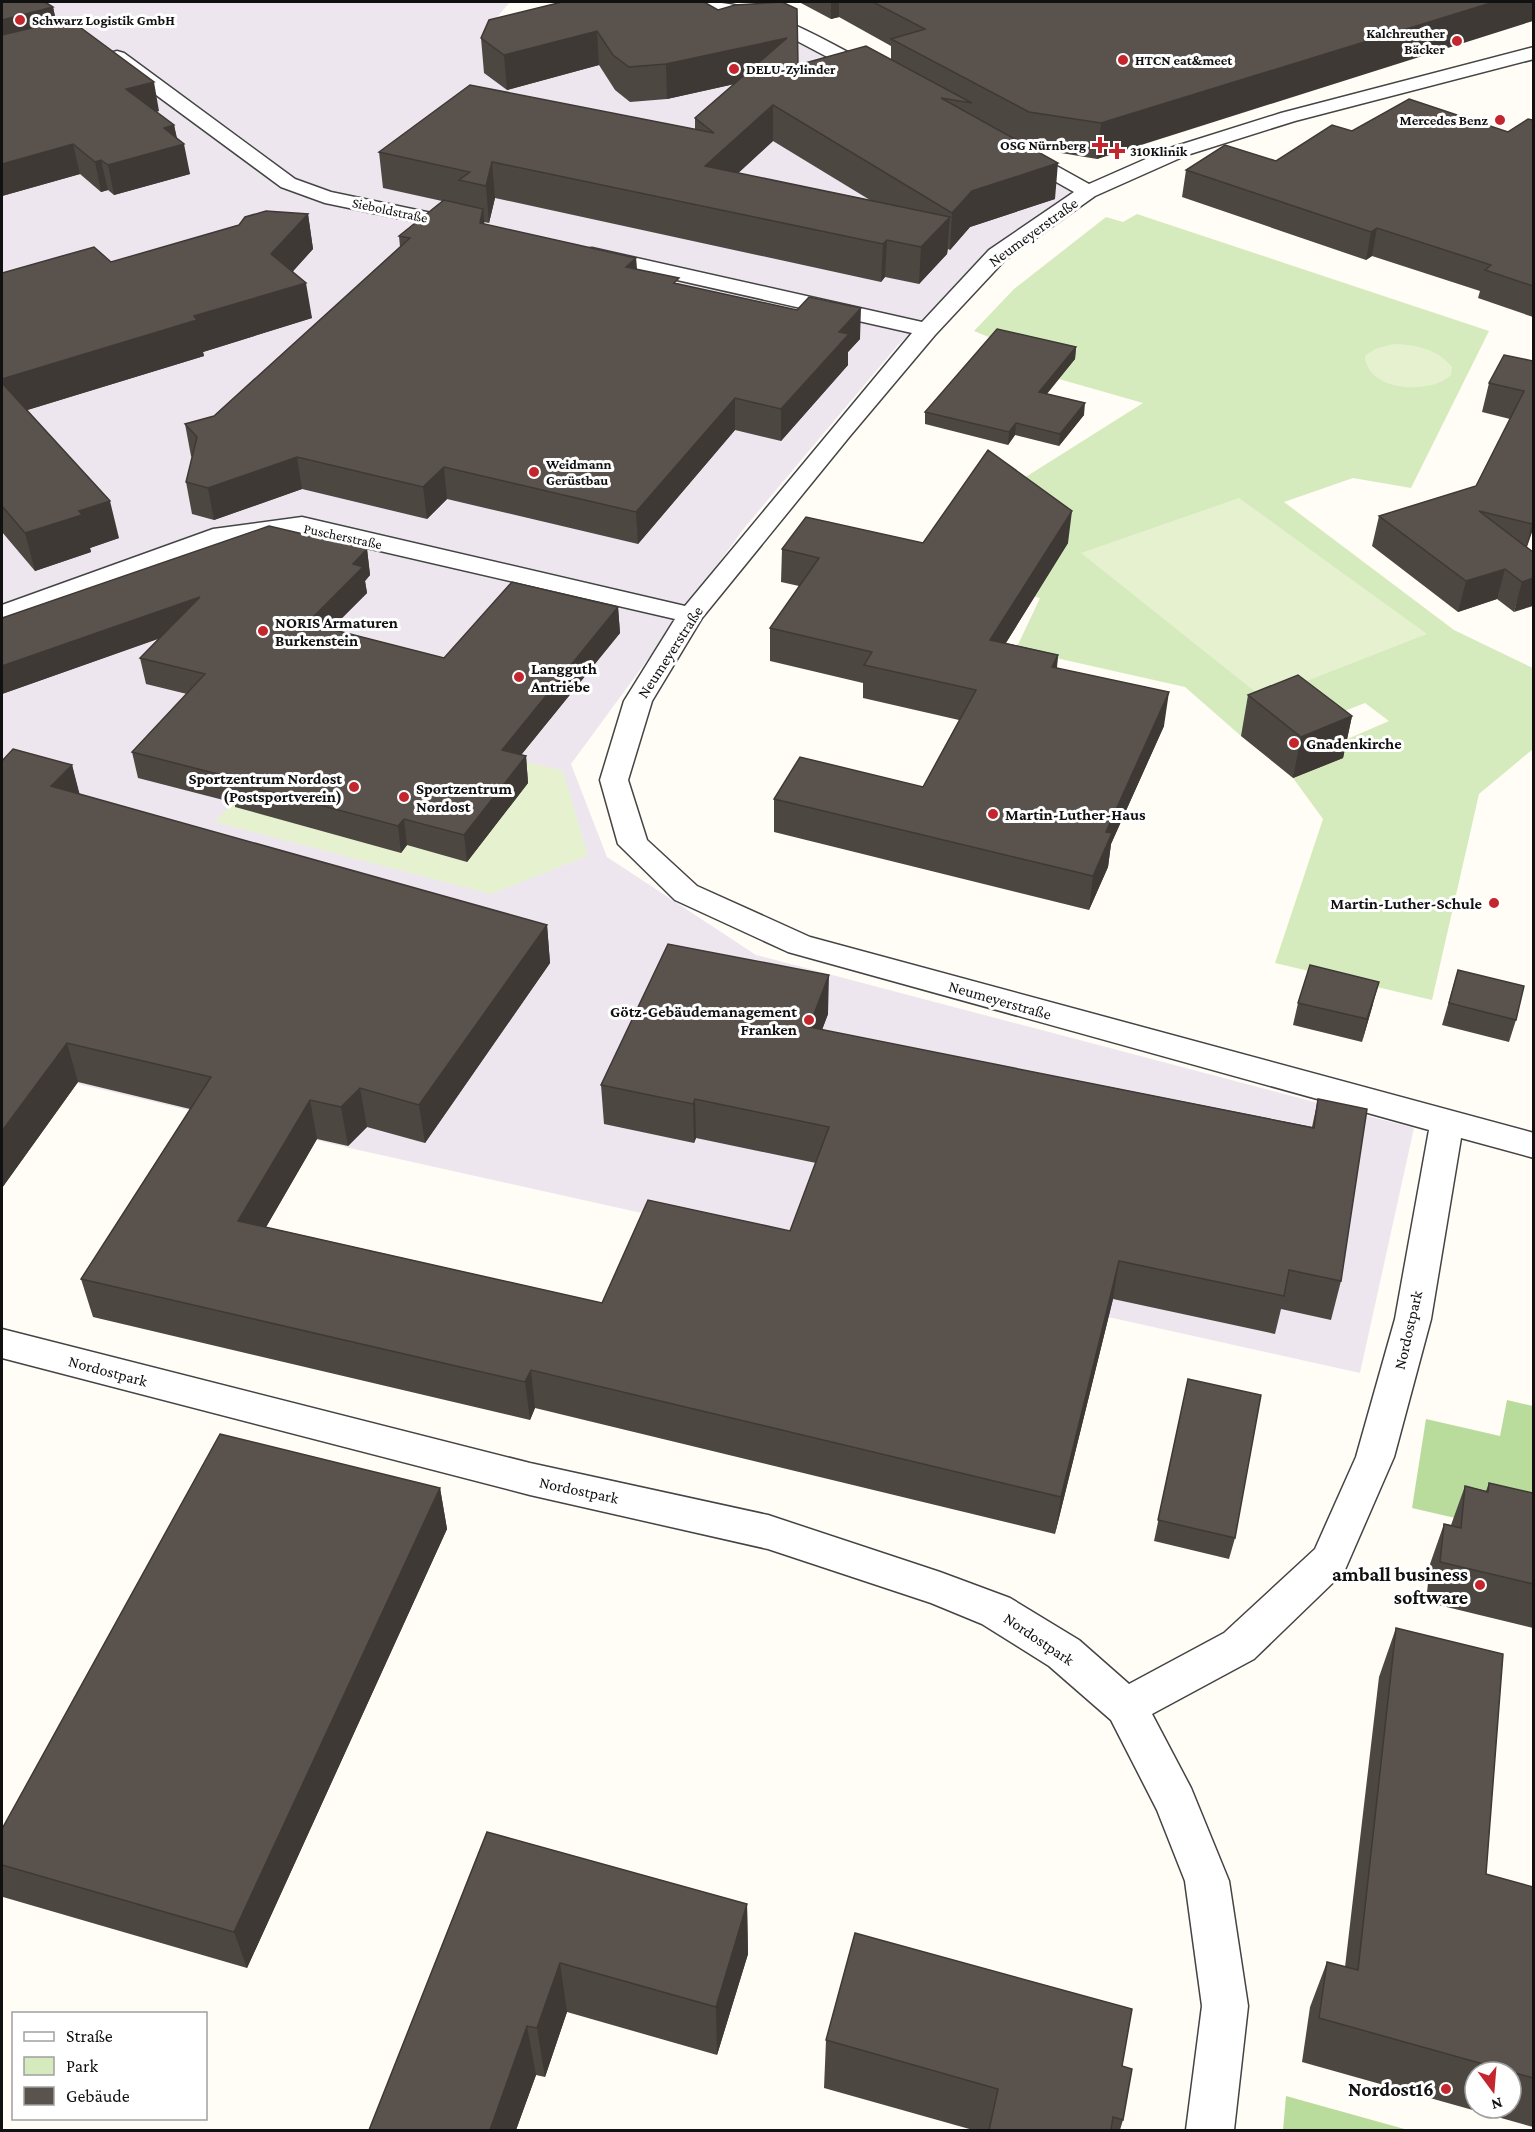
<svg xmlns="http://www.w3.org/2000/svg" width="1535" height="2132" font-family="'Crimson Pro',serif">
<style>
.industrial{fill:#eee6ef}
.green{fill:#d5ebbd}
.forest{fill:#b9dc9c}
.pitch{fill:#e6f2cf}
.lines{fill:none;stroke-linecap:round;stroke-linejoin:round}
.minor-casing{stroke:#444;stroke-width:3}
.minor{fill:#fff;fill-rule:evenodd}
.wall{fill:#4d4742;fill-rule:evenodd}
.shaded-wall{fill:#3f3936}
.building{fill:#5a524d;stroke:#3f3936;stroke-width:1.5}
.poi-dot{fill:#c4262e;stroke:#fff;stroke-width:2}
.labels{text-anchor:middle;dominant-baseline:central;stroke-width:6;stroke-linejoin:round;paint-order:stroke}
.far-poi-label{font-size:14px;font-weight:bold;fill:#111;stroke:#fff;text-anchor:start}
.far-street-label{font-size:14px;fill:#111;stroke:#fff}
.street-label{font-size:16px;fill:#111;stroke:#fff}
.poi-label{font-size:16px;font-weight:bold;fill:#111;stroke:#fff;text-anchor:start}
.near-poi-label{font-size:20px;font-weight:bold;fill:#111;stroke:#fff;text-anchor:end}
</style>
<rect width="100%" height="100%" fill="#fffdf5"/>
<!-- industrial -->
<path class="industrial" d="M2 2H510L492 23 779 24 1088 192 994 254 898 345 745 527 571 764 607 857 756 955 1414 1128 1360 1373 354 1149 2 1066Z"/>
<!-- green -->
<path class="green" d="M1137 214 1489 331 1411 488 1353 478 1284 502 1454 630 1533 668V749L1479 794 1432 1000 1275 963 1323 819 1293 778 1329 747 1389 721 1365 703 1304 727 1241 736 1185 687 1016 649 1040 598 957 579 1024 478 1143 403 1059 379 1075 359 996 340 974 331 1014 289 1106 217 1123 222Z"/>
<!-- forest -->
<path class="forest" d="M1507 1400 1533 1406V1536L1412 1508 1426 1419 1500 1436Z
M1286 2096 1408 2130H1283Z"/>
<!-- pitch -->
<path class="pitch" d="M1393 344C1416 345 1436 348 1452 367L1451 375C1430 395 1367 392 1365 356L1375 349Z
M1239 498 1427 634 1263 698 1081 553Z
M317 709 563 771 588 856 491 894 215 822Z"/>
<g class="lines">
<!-- minor casing -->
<g class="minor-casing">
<path id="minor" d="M705 2C766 2 830 43 883 71L886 75 883 79H869L782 33 707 7Z
M1534 47V59L1295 121 1187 155 1095 196 1005 260 935 335 850 436 702 618 652 701 628 780 647 840 697 886 810 937 1534 1133V1158L1461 1138 1431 1319 1394 1457 1344 1572 1254 1659 1152 1714 1191 1788 1229 1881 1248 2006 1234 2130H1186L1202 2006 1185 1881 1157 1810 1111 1720 1049 1666 982 1624 931 1603 768 1549 530 1495 2 1358V1329L530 1463 768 1515 940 1572 1010 1598 1079 1640 1129 1684 1224 1633 1315 1549 1356 1457 1395 1319 1429 1130 788 952 675 900 618 844 600 780 624 701 675 619 302 533 226 541 2 622V605L213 529 302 517 685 606 912 333 584 259 581 254 584 249 592 248 922 322 989 250 1074 192 1012 157 1009 153 1012 149H1026L1089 184 1173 147 1281 113Z
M117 51 124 53 295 179 331 192 465 220 472 222 476 226 472 230 465 232 325 203 281 187 110 61 108 57 110 53Z"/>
</g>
<!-- minor -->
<use href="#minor" class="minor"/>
</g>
<!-- wall -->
<path class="wall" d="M2 2 53 7 56 22 159 111 156 112 174 125 177 138 190 174 114 195 108 190 101 192 80 174 2 196Z
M561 2 798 65 891 59V46L839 17 831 19 799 2H1533L1097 159 1031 148 1055 199 970 227 950 250 948 249 947 254 919 284 885 277 881 282 495 198 489 223 484 222V224L636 258 637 269 679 284 860 339 848 352V365L781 441 735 430 638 544 447 499 427 519 302 489 214 520 192 514 186 482 192 457 191 456 185 424 214 416 400 247 399 236 442 201 383 188 379 152 695 129V118L735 84 667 99 630 102 615 90 599 65 507 90 484 73 481 38ZM773 141 870 200 738 173Z
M1533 120V317L1478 298 1480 291 1372 256 1366 260 1182 197 1186 170 1276 161 1352 131 1508 132Z
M308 214 313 249 293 271 312 318 203 352 204 356 27 410 119 538 90 548 91 552 35 571 2 532V273L111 262Z
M1076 347 1075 359 1047 394 1084 415 1059 446 1015 435 1008 445 925 424V412Z
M1533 361V529L1527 547 1533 552 1514 612 1497 599 1458 612 1372 546 1379 516 1476 486 1510 419 1482 412 1489 383Z
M923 543H1068L1006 643 1058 655 1057 668 1164 726 1111 844 1108 867 1089 910 774 832V799L923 787 959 720 863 698V683L770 661V628L799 586 781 582 782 549Z
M367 549 370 575 365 581 367 593 331 629 444 658 618 607 620 633 521 755 526 756 528 783 467 862 407 845 401 853 235 807V803L138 778 132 752 187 694 146 684 140 658 158 639 2 694V618Z
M1248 695 1352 716 1343 758 1293 778 1241 736Z
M72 765 79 794 547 925 550 963 425 1143 367 1127 348 1146 317 1139 266 1227 602 1303 790 1231 816 1163 696 1138 694 1143 604 1124 601 1085 828 1014 822 1030 1312 1127 1318 1099 1341 1281 1331 1320 1281 1309 1275 1334 1113 1299 1055 1534 535 1408 530 1420 93 1317 81 1279 190 1109 78 1082 2 1188Z
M1458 970 1516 1020 1509 1042 1442 1025Z
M1298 1003 1373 1004 1362 1042 1293 1025Z
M1188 1379 1235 1538 1229 1559 1154 1541Z
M1489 1483 1533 1493V1628L1426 1602 1430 1564 1444 1524 1451 1525 1465 1486 1486 1491Z
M440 1488 447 1529 247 1968 3 1897 2 1894V1829Z
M1396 1628 1486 1874 1533 1887V2127L1302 2062 1310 2007 1327 1962 1345 1967 1379 1677ZM1475 2072H1511V2108H1475Z
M487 1832 747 1904 748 1954 717 2055 567 2012 545 2077 536 2075 516 2130H369Z
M826 2040 1122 2066 1123 2120 1120 2130H973L824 2088Z"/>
<!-- shaded-wall -->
<path class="shaded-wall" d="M831 2H839V17L831 19Z
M1494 2H1533V21L1097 159 1101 123Z
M53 7 59 35 2 50V20Z
M597 31 599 65 507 90 504 55Z
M787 38V72L667 99 666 64Z
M154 82 159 111 132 118 126 89Z
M773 105V141L706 203 705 166Z
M174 125 178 145 184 144 190 174 114 195 108 165 164 128Z
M73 144 80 174 2 196V164Z
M101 160 108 190 101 192 95 162Z
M492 162 495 198 489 223 486 186Z
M1058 163 1055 199 970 227 950 250 952 213 972 191Z
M483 209 486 239 480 223Z
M308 214 313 249 277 289 271 254Z
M950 217 947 254 919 284 921 247Z
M1377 228 1372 256 1366 260 1371 232Z
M887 240 885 277 881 282 883 244Z
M636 258 637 288 626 267Z
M306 283 312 318 203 352 204 356 8 416 2 391V379L194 316Z
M861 308 860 339 848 352V365L781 441V409L839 332Z
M1076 347 1075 359 1038 404 1039 392Z
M735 398V430L638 544 636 512Z
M1085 403 1084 415 1059 446 1060 434Z
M1016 423 1015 435 1008 445 1009 432Z
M297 457 302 489 214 520 208 488Z
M444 467 447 499 427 519 423 487Z
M110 501 119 538 90 548 91 552 35 571 25 533 79 511Z
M1072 511 1068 543 987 673 990 640Z
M1533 521V529L1524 554Z
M367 549 370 575 365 581 367 593 311 649 307 623 353 564Z
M1505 569 1497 599 1458 612 1466 581Z
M1533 578V606L1514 612 1522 582Z
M200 597 205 622 2 694V666Z
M618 607 620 633 504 776 502 750Z
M1058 655 1054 688 1052 667Z
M1169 692 1164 726 1111 844 1108 867 1089 910 1093 876 1106 832Z
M1352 716 1343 758 1293 778 1301 737Z
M526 756 528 783 467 862 464 835Z
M72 765 82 803 51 786Z
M404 819 407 845 401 853 398 826Z
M547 925 550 963 425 1143 419 1105Z
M829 975 828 1014 808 1066 809 1027Z
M1379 982 1373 1004 1362 1042 1367 1019Z
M67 1043 78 1082 2 1188V1131Z
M360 1088 367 1127 348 1146 341 1107Z
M695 1099 696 1138 694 1143 693 1104Z
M310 1100 317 1139 247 1260 238 1221Z
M1119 1261 1113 1299 1055 1534 1061 1497Z
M531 1370 535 1408 530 1420 525 1382Z
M440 1488 447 1529 247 1968 234 1932Z
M747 1904 748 1954 717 2055 716 2007Z
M560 1963 567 2012 545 2077 537 2028Z
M527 2026 536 2075 516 2130H490Z"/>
<!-- building -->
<path class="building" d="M2 2H45L53 7 2 20Z
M562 2H704L718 10 735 5 782 2 797 9 798 65 866 46 972 103 941 98 1058 163 972 191 952 213 773 105 705 166 950 217 921 247 887 240 883 244 492 162 486 186 459 180 470 172 379 152 470 85 714 133 695 118 787 38 666 64 629 67 613 55 597 31 504 55 481 38 489 20Z
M873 2H1494L1101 123 1029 112 891 39 925 29Z
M69 19 154 82 126 89 174 125 164 128 184 144 108 165 101 160 95 162 73 144 2 164V35Z
M1409 99 1508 132 1528 119 1533 120V286L1485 270 1491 265 1377 228 1371 232 1186 170 1225 145 1276 161 1332 125 1352 131Z
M444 200 483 209 480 223 636 258 626 267 679 278 674 283 797 310 809 297 861 308 839 332 849 334 781 409 735 398 636 512 444 467 423 487 297 457 208 488 186 482 197 437 185 424 214 416 410 238 399 236Z
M266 211 308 214 271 254 306 283 194 316 197 320 2 379V273L94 247 111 262 239 225 245 217Z
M997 329 1076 347 1039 392 1085 403 1060 434 1016 423 1009 432 925 412Z
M1504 355 1533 361V521L1532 524 1479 511 1533 552V578L1522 582 1505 569 1466 581 1379 516 1476 486 1524 391 1489 383Z
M2 383 110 501 79 511 82 515 25 533 2 506Z
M988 450 1072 511 990 640 1058 655 1052 667 1169 692 1106 832 1112 833 1093 876 774 799 800 757 923 787 976 690 864 665 872 652 770 628 819 558 782 549 806 517 923 543Z
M269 526 367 549 353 564 363 567 307 623 444 658 512 582 618 607 502 750 526 756 464 835 404 819 398 826 230 781 233 778 132 752 205 674 140 658 200 597 2 666V618Z
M1298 675 1352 716 1301 737 1248 695Z
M13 749 72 765 51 786 547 925 419 1105 360 1088 341 1107 310 1100 238 1221 602 1303 648 1200 790 1231 829 1127 695 1099 693 1104 601 1085 668 944 829 975 809 1027 1314 1128 1318 1099 1367 1109 1341 1281 1289 1270 1284 1296 1119 1261 1061 1497 531 1370 525 1382 81 1279 211 1077 67 1043 2 1131V761Z
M1310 965 1379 982 1367 1019 1298 1003Z
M1458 970 1524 986 1516 1020 1449 1003Z
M1188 1379 1261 1395 1235 1538 1158 1520Z
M220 1434 440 1488 234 1932 2 1865V1829Z
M1489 1483 1533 1493V1584L1440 1562 1444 1524 1461 1528 1465 1486 1488 1492Z
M1396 1628 1503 1654 1486 1874 1533 1887V2078L1319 2018 1327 1962 1358 1970Z
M487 1832 747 1904 716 2007 560 1963 537 2028 527 2026 490 2130H369Z
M855 1933 1132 2009 1122 2066 1132 2069 1123 2120 1113 2117 1111 2130H989L998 2089 826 2040Z"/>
<!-- markers -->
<g class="poi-dot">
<circle cx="20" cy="20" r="6"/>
<circle cx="1457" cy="41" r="6"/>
<circle cx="1123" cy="60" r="6"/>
<circle cx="734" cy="69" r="6"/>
<circle cx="1500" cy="120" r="6"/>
<path d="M1097 136h6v6h6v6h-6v6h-6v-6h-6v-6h6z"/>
<path d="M1114 142h6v6h6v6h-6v6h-6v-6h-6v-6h6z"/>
<circle cx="534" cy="472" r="6"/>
<circle cx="263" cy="631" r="6"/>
<circle cx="519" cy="677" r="6"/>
<circle cx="1294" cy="743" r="6"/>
<circle cx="354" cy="787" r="6"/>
<circle cx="404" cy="797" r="6"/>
<circle cx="993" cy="814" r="6"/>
<circle cx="1494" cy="903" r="6"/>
<circle cx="809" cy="1020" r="6"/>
<circle cx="1480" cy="1585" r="6"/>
<circle cx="1446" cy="2089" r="6"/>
</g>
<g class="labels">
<!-- far-poi labels -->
<g class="far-poi-label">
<text x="32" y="20">Schwarz Logistik GmbH</text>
<text x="1445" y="33" text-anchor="end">Kalchreuther<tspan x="1445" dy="16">Bäcker</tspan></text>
<text x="1135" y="60">HTCN eat&amp;meet</text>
<text x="746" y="69">DELU-Zylinder</text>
<text x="1488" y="120" text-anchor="end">Mercedes Benz</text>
<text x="1086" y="145" text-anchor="end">OSG Nürnberg</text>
<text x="1130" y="151">310Klinik</text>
<text x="546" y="464">Weidmann<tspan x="546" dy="16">Gerüstbau</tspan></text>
</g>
<!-- far-street labels -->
<g class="far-street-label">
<text transform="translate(390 210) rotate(12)">Sieboldstraße</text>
<text transform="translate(343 536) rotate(12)">Puscherstraße</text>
</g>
<!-- street labels -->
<g class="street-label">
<text transform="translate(1033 232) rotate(-36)">Neumeyerstraße</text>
<text transform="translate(670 652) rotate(-57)">Neumeyerstraße</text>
<text transform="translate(1000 1000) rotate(16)">Neumeyerstraße</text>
<text transform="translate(1408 1330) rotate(-77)">Nordostpark</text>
<text transform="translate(108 1371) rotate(15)">Nordostpark</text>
<text transform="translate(579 1490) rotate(12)">Nordostpark</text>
<text transform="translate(1039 1639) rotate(34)">Nordostpark</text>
</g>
<!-- poi labels -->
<g class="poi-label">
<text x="275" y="622">NORIS Armaturen<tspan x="275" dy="18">Burkenstein</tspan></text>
<text x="531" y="668">Langguth<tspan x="531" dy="18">Antriebe</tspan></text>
<text x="1306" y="743">Gnadenkirche</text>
<text x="342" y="778" text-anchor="end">Sportzentrum Nordost<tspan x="342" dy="18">(Postsportverein)</tspan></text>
<text x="416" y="788">Sportzentrum<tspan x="416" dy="18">Nordost</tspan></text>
<text x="1005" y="814">Martin-Luther-Haus</text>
<text x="1482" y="903" text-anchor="end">Martin-Luther-Schule</text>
<text x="797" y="1011" text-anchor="end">Götz-Gebäudemanagement<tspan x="797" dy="18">Franken</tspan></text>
</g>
<!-- near-poi labels -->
<g class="near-poi-label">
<text x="1468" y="1574">amball business<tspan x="1468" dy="23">software</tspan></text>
<text x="1434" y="2089">Nordost16</text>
</g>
</g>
<!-- border -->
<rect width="1535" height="2132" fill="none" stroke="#111111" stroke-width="6"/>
<!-- legend -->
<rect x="12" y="2012" width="195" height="108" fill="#ffffff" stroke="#a0a0a0" stroke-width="1.5"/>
<rect x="24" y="2032" width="30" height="9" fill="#ffffff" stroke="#a0a0a0" stroke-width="1.5"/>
<text x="66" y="2042" font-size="18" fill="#111111">Straße</text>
<rect x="24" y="2057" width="30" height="18" fill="#d5ebbd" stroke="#a0a0a0" stroke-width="1.5"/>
<text x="66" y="2072" font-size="18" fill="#111111">Park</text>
<rect x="24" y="2087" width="30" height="18" fill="#5a524d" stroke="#a0a0a0" stroke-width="1.5"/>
<text x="66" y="2102" font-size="18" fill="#111111">Gebäude</text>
<!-- north arrow -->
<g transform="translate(1493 2090) rotate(164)"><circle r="28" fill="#ffffff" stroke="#a0a0a0" stroke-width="1.5"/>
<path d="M0-4.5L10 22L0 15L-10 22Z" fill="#c4262e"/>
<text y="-9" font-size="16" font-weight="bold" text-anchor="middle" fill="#111111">N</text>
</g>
</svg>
